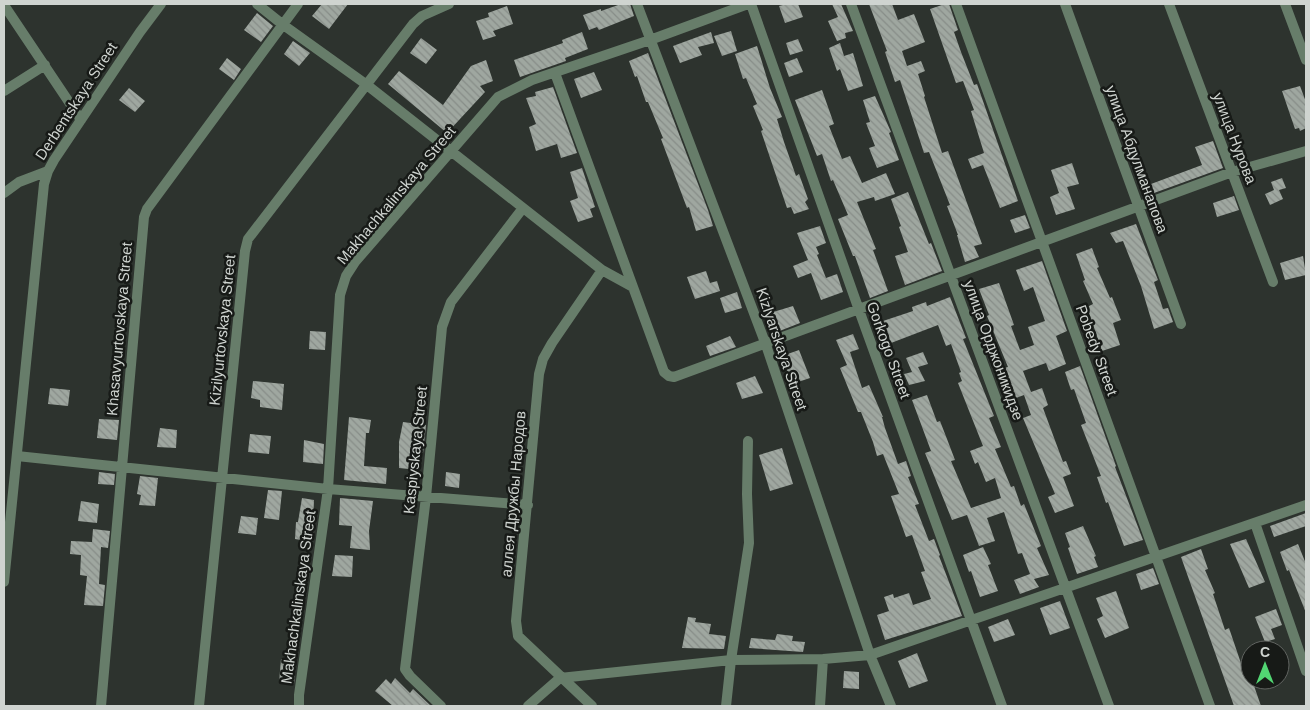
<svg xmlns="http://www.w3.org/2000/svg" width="1310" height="710" font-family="Arial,sans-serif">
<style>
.building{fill:url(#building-back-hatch)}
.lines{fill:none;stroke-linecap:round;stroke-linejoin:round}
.minor{stroke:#677d6a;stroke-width:10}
.labels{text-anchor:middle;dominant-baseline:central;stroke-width:5;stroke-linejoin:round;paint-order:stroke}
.street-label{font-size:15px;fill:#cfd4d0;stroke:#171a17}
</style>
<defs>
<pattern id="building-back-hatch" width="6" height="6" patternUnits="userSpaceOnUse" patternTransform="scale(1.25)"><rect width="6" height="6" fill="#9fa7a0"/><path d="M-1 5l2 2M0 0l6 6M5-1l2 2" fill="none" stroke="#878d88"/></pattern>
</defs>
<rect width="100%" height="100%" fill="#2d332e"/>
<!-- building -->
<path class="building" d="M322 4H348L329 29 312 16Z
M621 4H630L634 16 599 30 597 27 589 30 583 15 601 9V11Z
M787 4H798L803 17 785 23 779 6Z
M832 4H841L853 31 845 33 846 38 837 41 828 21 838 17Z
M869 4H892L898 20 914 14 925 42 902 51 907 66 921 61 925 71 918 74 925 96 924 97 942 153 948 151 982 244 974 246 979 257 965 262 957 235H958L947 206 950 205 929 152 924 153 900 80 895 82 885 52 887 51Z
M945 4H949L958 30 954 32 961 52 974 85 977 84 1018 201 1000 208 983 165 972 169 968 159 984 153 971 111 974 110 963 81 956 83 930 9Z
M507 6 513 24 493 31 496 36 483 40 476 21 489 17 488 13Z
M257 13 273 26 261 42 244 30Z
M731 31 737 51 722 56 714 36Z
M582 32 588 49 565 58 566 61 520 77 514 60 563 43 562 40Z
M711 32 714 43 698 47 702 55 680 63 673 46Z
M421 38 437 50 426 64 410 53Z
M798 39 803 51 790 55 786 43Z
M293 41 310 53 299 66 284 54Z
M840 43 844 56 853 53 863 86 848 91 840 69 837 71 829 48Z
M757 46 770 88 782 117 777 119 784 142 796 176 799 174 808 199 805 202 809 209 794 214 791 207 787 208 761 131 763 130 753 106 757 104 746 78 743 79 735 54Z
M648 53 708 210 713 226 696 231 689 207 687 208 661 139 663 138 648 102H646L637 76 635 77 629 61Z
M227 58 241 69 234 80 219 69Z
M797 58 803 72 789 77 784 63Z
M486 60 493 81 480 86 485 92 447 133 388 84 399 71 443 105 471 66Z
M594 72 602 90 581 98 574 79Z
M1300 86 1306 102V128L1300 131 1299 128 1295 129 1282 91Z
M553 87 577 153 561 158 557 144 536 151 529 127 536 124 526 98 536 96 535 92Z
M129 88 145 101 135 112 119 100Z
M822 90 834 124 829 126 842 159 850 156 862 183 886 173 895 194 875 201 874 197 857 202 876 249 873 250 888 291 870 298 855 256H853L838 219 848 215 833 180 831 181 822 154 817 156 795 100Z
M875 96 891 132 889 133 899 160 877 168 869 148 875 146 866 123 870 122 863 100Z
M1213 141 1223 168 1154 193 1151 184 1202 165 1195 147Z
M1072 163 1079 184 1067 187 1075 209 1056 215 1050 197 1059 193 1051 170Z
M582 168 595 207 590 209 593 217 578 222 570 201 578 198 570 172Z
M1282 178 1286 188 1279 190 1283 199 1270 205 1265 194 1274 190 1271 182Z
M908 192 929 244 931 243 942 271 905 285 895 256 908 252 899 227 901 226 891 199Z
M1234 196 1239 210 1217 217 1213 203Z
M1025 215 1030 228 1015 233 1010 220Z
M1136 224 1158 280 1154 282 1163 309 1168 308 1173 322 1154 329 1141 286 1123 241 1116 243 1110 233Z
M820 226 826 243 816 247 819 254 817 255 826 278 837 274 843 292 821 300 811 273 798 278 793 266 808 260 797 233Z
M1092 248 1099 267 1097 268 1110 298 1112 297 1121 320 1113 323 1120 345 1102 351 1087 307 1093 304 1083 281 1085 280 1076 254Z
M1303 256 1306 275 1285 280 1280 263Z
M1042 261 1067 331 1056 336 1066 364 1049 371 1046 363 1023 371 1031 392 1042 388 1048 405 1043 408 1063 462 1066 461 1071 474 1063 477 1074 506 1055 513 1048 497 1055 494 1023 418 1031 415 1024 395 1013 399 1009 391 1013 390 1004 368 1008 367 987 316 989 315 979 289 999 283 1014 325 1011 326 1020 350 1034 345 1028 327 1045 321 1033 287 1024 291 1016 270Z
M706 271 710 283 717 281 720 291 695 299 687 277Z
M737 292 742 308 725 313 720 298Z
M950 297 966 338 963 339 994 416 989 418 1001 447 995 449 1011 487 1014 486 1021 506 1024 504 1041 546 1037 548 1049 575 1034 579 1039 587 1020 594 1014 580 1030 574 1022 553 1018 554 1004 512 987 518 995 541 979 546 967 515 952 520 925 453 931 451 912 400 927 395 937 422 940 421 947 439 955 460 951 461 971 508 1001 498 995 478 986 482 978 462 975 464 970 451 983 446 958 383 962 381 959 373 961 372 951 344 946 346 938 325 891 343 883 321 913 311 912 307 926 302 927 306Z
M793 306 800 323 777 332 770 313Z
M310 331 326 332 325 350 309 349Z
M853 334 859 349 850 352 862 388 869 385 883 417H882L885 428 898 464 906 461 911 476 908 477 919 504 915 505 929 541 934 539 940 555 939 556 962 616 885 640 877 615 889 611 884 597 893 594 894 598 909 593 913 605 931 599 921 572 925 571 912 535 906 537 891 496 899 494 883 454 877 456 873 442 861 412H858L840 368 847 365 836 340Z
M730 336 736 347 710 356 706 346Z
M799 350 810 378 792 384 782 356Z
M923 352 928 364 918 367 925 381 909 385 904 374 912 372 906 358Z
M1080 366 1116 466 1115 467 1143 540 1124 546 1108 502 1106 503 1097 477 1101 476 1081 425 1086 423 1074 389 1071 390 1065 372Z
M755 376 763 393 742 399 736 383Z
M253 381 284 384 282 410 260 407V400L251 398Z
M50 388 70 390 68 406 48 404Z
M349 417 371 420 369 433H366L364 466 387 468 386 484 344 480Z
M99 419 119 420 117 440 97 438Z
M403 422 426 425 423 453H420L419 470 399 468V442Z
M160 428 177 430 176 448 157 447Z
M250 434 271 436 269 454 248 452Z
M304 440 324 444 323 464 303 462Z
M782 448 793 484 770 491 759 455Z
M99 472 115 474 114 485 98 484Z
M446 472 460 474 459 488 445 486Z
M140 476 158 478 155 506 139 505 141 495 137 494Z
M268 490 282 491 279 520 264 518Z
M302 498 314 500 313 523H315L313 542 295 539 296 522H298Z
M340 498 373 501 369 531 370 550 350 548 352 526 339 525Z
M81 501 99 504 97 523 78 521Z
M1306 513V526L1274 537 1270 526Z
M241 516 258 518 256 535 238 533Z
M1083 526 1096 556 1094 557 1098 567 1077 574 1068 548 1070 547 1065 533Z
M93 529 110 531 108 548 101 547 99 584 105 585 103 606 84 605 87 576 80 575 81 555 70 554 71 541 92 542Z
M1246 539 1265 582 1249 588 1230 544Z
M1298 544 1306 564V613L1289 570 1287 571 1280 552Z
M983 547 991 564 988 565 998 591 980 597 971 571 969 572 963 555Z
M1201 549 1208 569 1205 570 1215 593 1213 594 1225 630 1229 628 1246 678 1250 676V680H1252L1261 706H1234L1181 557Z
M335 555 353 556 352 577 332 576Z
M1153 568 1159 584 1141 590 1136 574Z
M1116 591 1129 628 1105 638 1097 619 1103 616 1096 598Z
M1060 601 1070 628 1050 635 1040 608Z
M1276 609 1282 625 1271 629 1275 639 1265 642 1255 617Z
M688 617 696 618 695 622 711 624 709 634 726 636 724 649 682 648Z
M1008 619 1015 635 994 642 988 627Z
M777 634 793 636 792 641 805 642 803 652 749 648 751 638 775 640Z
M917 653 928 681 909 688 898 661Z
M281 659 296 660 294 684 279 683Z
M844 671 859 672V689L843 688Z
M395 678 410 693 413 689 431 706H393L375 691 386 679 391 684Z"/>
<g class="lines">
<!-- minor -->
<path class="minor" d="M257 4 282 24 367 85 602 270 633 287 664 372 669 376 674 377 1232 172 1306 151
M637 4 766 345 870 655 891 706
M751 4 859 310 1002 706
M851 4 1109 706
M956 4 1210 706
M1065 4 1181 324
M1169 4 1273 282
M1285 4 1306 60
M4 5 81 120
M555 73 633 287
M4 91 45 65
M4 193 19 182 48 171
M17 456 328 489 528 505
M1255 523 1306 671
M4 582 44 184 48 171 54 160 140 32 161 4
M101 706 144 217 147 209 298 4
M199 706 245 251 248 239 413 24 422 16 449 4
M299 706V695L328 489 340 295 346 276 355 262 498 97 532 80 650 40 748 4
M441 706 410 676 405 669 426 497 442 327 451 302 523 208
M528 706 560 678 731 660 823 659 870 655 1306 505
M592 706 518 636 516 621 539 374 543 359 552 343 602 270
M726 706 731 660 749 543 747 494 748 441
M820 706 823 659"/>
</g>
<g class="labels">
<!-- street labels -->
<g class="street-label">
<text transform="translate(76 101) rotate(-57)">Derbentskaya Street</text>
<text transform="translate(1235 138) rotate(69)">улица Нурова</text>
<text transform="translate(1137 159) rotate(70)">улица Абдулманапова</text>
<text transform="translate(396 195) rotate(-50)">Makhachkalinskaya Street</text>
<text transform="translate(119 329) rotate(-85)">Khasavyurtovskaya Street</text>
<text transform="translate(222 330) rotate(-84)">Kizilyurtovskaya Street</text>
<text transform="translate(782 349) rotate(71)">Kizlyarskaya Street</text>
<text transform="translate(889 350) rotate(70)">Gorkogo Street</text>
<text transform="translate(994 350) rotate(70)">улица Орджоникидзе</text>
<text transform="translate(1097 350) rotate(70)">Pobedy Street</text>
<text transform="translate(415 450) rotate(-84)">Kaspiyskaya Street</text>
<text transform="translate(513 494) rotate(-85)">аллея Дружбы Народов</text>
<text transform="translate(298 597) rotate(-82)">Makhachkalinskaya Street</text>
</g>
</g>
<!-- border -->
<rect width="1310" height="710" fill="none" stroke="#cfd4d0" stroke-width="10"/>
<!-- north arrow -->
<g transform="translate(1265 665)"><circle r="24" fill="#171a17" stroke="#616461"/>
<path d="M0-4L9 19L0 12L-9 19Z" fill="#52d673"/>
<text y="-8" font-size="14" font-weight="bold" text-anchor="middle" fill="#cfd4d0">С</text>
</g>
</svg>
